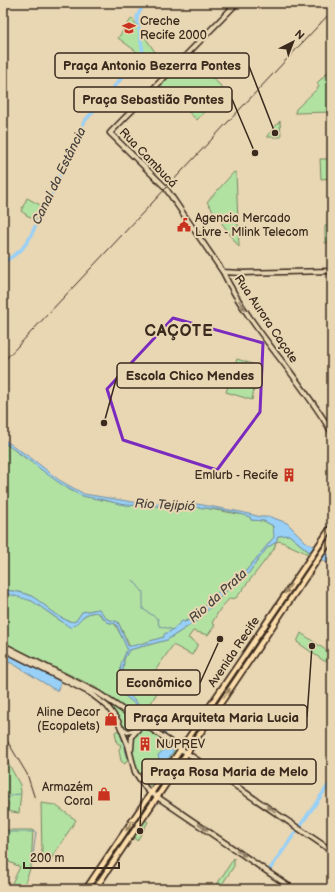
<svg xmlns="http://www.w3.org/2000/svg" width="335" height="892" font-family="'Balsamiq Sans',sans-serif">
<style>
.green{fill:#b1e2a2;stroke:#768660}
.water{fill:#98d0f7;stroke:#738ea0}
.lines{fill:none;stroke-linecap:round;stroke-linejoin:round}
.stream{stroke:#738ea0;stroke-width:1}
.canal{stroke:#98d0f7;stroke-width:3.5}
.secondary-casing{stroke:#3b2a1e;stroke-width:7}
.primary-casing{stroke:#3b2a1e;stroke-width:8}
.secondary{stroke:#e9d6b3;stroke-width:4}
.primary{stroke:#fbddab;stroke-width:4.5}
.tram{stroke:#3b2a1e;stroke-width:1}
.oneway{fill:#928068}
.oneway2{fill:#9b8464}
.marked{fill:none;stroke:#7b2cbf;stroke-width:3;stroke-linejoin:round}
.labels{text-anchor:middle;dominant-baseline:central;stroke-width:4;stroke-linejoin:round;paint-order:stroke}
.poi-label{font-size:12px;fill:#3b2a1e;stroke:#e9d6b3;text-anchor:start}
.street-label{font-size:12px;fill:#3b2a1e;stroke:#e9d6b3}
.water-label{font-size:13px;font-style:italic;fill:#49433f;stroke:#e9d6b3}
.district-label{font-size:16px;font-weight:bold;letter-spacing:1px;fill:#3b2a1e;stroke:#e9d6b3}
.leader{fill:none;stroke:#3b2a1e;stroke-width:1.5}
.callout-dot{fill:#3b2a1e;stroke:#e9d6b3;stroke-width:1.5}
.callout{fill:#e9d6b3;stroke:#3b2a1e;stroke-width:1.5}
.callout-label{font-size:13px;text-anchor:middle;font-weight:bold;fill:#3b2a1e}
</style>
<rect width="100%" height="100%" fill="#e9d6b3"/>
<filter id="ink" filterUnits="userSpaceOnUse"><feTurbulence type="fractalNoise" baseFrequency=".025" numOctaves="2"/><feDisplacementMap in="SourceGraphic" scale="8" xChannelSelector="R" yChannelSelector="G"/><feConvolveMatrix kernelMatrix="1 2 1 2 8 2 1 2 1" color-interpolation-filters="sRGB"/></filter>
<g filter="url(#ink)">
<!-- green -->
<path class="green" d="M132 18 155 52 148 60 118 38Z
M189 55 224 89 197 120 160 85Z
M330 70 332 71V112L295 113 296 109 317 89 319 86 317 83Z
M280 121 281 137H267V136Z
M320 159H332V178L321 179Z
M234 172 236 173 239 247 207 202Z
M27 198 42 206 35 221 21 211Z
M332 225V242L325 243V226Z
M237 359 258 366 252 400 226 392Z
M3 442 70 490 83 496 127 505 199 507 244 515 250 517 251 520 264 521 272 525 275 536 246 571 218 592 195 617 183 622 164 637 130 647 118 622 107 619 99 609 82 612 76 621C65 626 42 601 31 596 22 592 13 591 3 590Z
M289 535 309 552 308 554 280 541 276 542 274 549 236 598 229 599 220 609 212 623 215 625 208 635 193 631 188 638 198 644 192 655 173 645 148 681 159 689 151 703 153 705 150 713 158 718 161 724 159 725 122 688 124 659 129 650 167 640 198 620 229 588 244 579 267 548 276 542 278 536Z
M3 593C11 594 26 598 32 601 45 609 56 620 71 626 82 621 82 613 97 612L107 622 115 624 128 649 121 666 120 692 136 704 155 724 152 728 95 687 3 642Z
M301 633 327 651 330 655 328 661H324L297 642Z
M105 699 142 725 128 730H125L116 713Z
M120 729 128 759 125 764 121 761 119 750 121 745 117 743 115 732Z
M143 729 152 732 177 750 153 787C139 783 128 752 132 739 133 736 136 733 137 731Z
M3 753 20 785 21 792 19 813 6 811 9 803 3 800Z
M41 803 55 805 76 820 49 862 42 856Z
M145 820 148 822 137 841 133 836Z
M3 830H33L31 866 23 889H9L20 867 3 859Z
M234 858V866L219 889H214Z"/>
<!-- water -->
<path class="water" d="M3 439 31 458 59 480 84 494 139 503 197 504 241 512 261 517H271L287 523 306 542 332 557V563L329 564 307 550 289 535 278 536 276 542 267 548 244 579 229 588 198 620 167 640 129 650 124 659 122 688 159 725 161 724 166 735 140 708 120 692 121 664 127 649 116 624 107 622 99 613C89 611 84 615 78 622 76 625 73 625 71 628L32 601C22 598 13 595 3 593V590C13 591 22 592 31 596 42 601 65 626 76 621L82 612 99 609 107 619 118 622 128 646C134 647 156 639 164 637V634L171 631 182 621 185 622 195 617 218 592 246 571 274 537 273 526 264 521 251 520 250 517C211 504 168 507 127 505 120 505 111 501 104 500 96 498 87 498 80 495 53 482 29 458 3 442Z
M3 652 61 682 57 691 10 662 6 667 3 665Z
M168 746 174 750 152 784 146 779 147 768 159 760 158 755Z"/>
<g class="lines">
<!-- stream -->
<path class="stream" d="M133 580 143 592V609L158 619 159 626 174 630
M119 730 129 761
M3 795 9 798 11 795 20 794
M3 832H36L33 855"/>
<!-- canal -->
<path class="canal" d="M3 263 21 250 28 241 49 199 84 122 143 53 137 17 144 3
M270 869 332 780"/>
<!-- secondary casing -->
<g class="secondary-casing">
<path id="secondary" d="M237 3 110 133 165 187 223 272C250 329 300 377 332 433
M223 272 242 273 332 271
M3 645 98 693 332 851
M3 649 90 693 107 706 118 721 128 745 135 772 147 790 293 889
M123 729 128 732 144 726
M131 749 132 736 139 728"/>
</g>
<!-- primary casing -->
<g class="primary-casing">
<path id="primary" d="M86 889 332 526
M95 889 332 538"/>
</g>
<!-- secondary -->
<use href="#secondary" class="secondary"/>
<!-- primary -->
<use href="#primary" class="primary"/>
<!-- tram -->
<path class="tram" d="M3 362 332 11
M3 734 27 774 35 799"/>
</g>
<!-- one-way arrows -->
<defs><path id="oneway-solid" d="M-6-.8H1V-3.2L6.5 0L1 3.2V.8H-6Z"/></defs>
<g class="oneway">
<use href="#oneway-solid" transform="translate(242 305) rotate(56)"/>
<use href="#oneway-solid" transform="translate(271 809) rotate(-146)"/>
<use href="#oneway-solid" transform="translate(203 827) rotate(34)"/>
<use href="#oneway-solid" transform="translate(241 853) rotate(35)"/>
</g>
<g class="oneway2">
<use href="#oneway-solid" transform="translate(288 589) rotate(124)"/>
<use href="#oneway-solid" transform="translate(227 693) rotate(-56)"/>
<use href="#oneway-solid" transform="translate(129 826) rotate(124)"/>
</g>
</g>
<!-- marked area -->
<path class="marked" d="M173 318 263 343 260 412 217 470 123 440 107 389Z"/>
<!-- icons -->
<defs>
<g id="school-bare" transform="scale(1.08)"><path d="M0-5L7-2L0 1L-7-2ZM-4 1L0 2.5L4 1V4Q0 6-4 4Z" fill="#c8321e" stroke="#e9d6b3" stroke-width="2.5" paint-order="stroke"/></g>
<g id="civic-bare" transform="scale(1.08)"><path d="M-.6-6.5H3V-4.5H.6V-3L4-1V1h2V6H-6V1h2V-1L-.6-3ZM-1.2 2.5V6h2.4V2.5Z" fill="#c8321e" stroke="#e9d6b3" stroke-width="2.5" paint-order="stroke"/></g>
<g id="building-bare" transform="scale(1.08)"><path d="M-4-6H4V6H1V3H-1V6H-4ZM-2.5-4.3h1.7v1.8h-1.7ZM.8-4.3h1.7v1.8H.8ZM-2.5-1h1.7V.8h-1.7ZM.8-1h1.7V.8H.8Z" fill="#c8321e" stroke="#e9d6b3" stroke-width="2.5" paint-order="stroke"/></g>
<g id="shop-bare" transform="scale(1.08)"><path d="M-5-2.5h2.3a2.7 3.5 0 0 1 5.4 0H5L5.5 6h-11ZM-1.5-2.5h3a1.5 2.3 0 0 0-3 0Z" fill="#c8321e" stroke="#e9d6b3" stroke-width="2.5" paint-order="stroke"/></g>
</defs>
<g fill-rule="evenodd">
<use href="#school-bare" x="129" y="28"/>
<use href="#civic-bare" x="184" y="225"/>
<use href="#building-bare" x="289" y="475"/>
<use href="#shop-bare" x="111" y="719"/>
<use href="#building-bare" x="145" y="744"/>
<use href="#shop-bare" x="104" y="794"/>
</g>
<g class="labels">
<!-- poi labels -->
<g class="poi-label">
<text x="140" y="21">Creche<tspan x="140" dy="14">Recife 2000</tspan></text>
<text x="195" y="218">Agencia Mercado<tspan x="195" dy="14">Livre - Mlink Telecom</tspan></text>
<text x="278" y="475" text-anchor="end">Emlurb - Recife</text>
<text x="100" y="712" text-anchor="end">Aline Decor<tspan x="100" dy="14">(Ecopalets)</tspan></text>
<text x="156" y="744">NUPREV</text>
<text x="93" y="787" text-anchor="end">Armazém<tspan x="93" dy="14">Coral</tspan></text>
</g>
<!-- street labels -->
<g class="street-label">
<text transform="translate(148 158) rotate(46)">Rua Cambucá</text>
<text transform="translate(266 319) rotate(56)">Rua Aurora Caçote</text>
<text transform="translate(234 652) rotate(-56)">Avenida Recife</text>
</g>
<!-- water labels -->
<g class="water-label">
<text transform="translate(59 176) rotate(-64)">Canal da Estância</text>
<text transform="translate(165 505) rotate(3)">Rio Tejipió</text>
<text transform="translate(218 596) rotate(-42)">Rio da Prata</text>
</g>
<!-- district labels -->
<g class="district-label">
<text x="179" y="331">CAÇOTE</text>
</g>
</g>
<!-- callouts -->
<path class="leader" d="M275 133L249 66M255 153L232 99M104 423L117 376M220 639L200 683M312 646L307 717M140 831L142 772"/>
<g class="callout-dot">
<circle cx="275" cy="133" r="4"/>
<circle cx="255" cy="153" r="4"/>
<circle cx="104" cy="423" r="4"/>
<circle cx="220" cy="639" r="4"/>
<circle cx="312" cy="646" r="4"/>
<circle cx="140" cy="831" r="4"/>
</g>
<g class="callout">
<rect x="55" y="53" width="194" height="25" rx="4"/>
<rect x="74" y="87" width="158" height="25" rx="4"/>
<rect x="117" y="363" width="145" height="25" rx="4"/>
<rect x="117" y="670" width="83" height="25" rx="4"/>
<rect x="125" y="705" width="182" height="25" rx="4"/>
<rect x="142" y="759" width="174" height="25" rx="4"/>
</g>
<g class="callout-label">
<text x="152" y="70">Praça Antonio Bezerra Pontes</text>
<text x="153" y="104">Praça Sebastião Pontes</text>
<text x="190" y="380">Escola Chico Mendes</text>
<text x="159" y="687">Econômico</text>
<text x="216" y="722">Praça Arquiteta Maria Lucia</text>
<text x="229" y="776">Praça Rosa Maria de Melo</text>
</g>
<!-- margin -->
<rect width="335" height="892" fill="none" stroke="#e9d6b3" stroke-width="16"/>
<rect x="8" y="8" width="319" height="876" fill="none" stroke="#3b2a1e" stroke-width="1.5" filter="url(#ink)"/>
<!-- north arrow -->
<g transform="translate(293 42) rotate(42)" stroke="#e9d6b3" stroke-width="3" paint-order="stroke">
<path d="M0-3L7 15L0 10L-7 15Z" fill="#3b2a1e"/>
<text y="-6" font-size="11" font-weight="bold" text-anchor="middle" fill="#3b2a1e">N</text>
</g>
<!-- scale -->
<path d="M24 862v6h95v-6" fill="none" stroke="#3b2a1e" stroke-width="2"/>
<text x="30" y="862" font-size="12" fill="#3b2a1e" stroke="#e9d6b3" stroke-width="3" paint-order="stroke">200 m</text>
</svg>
